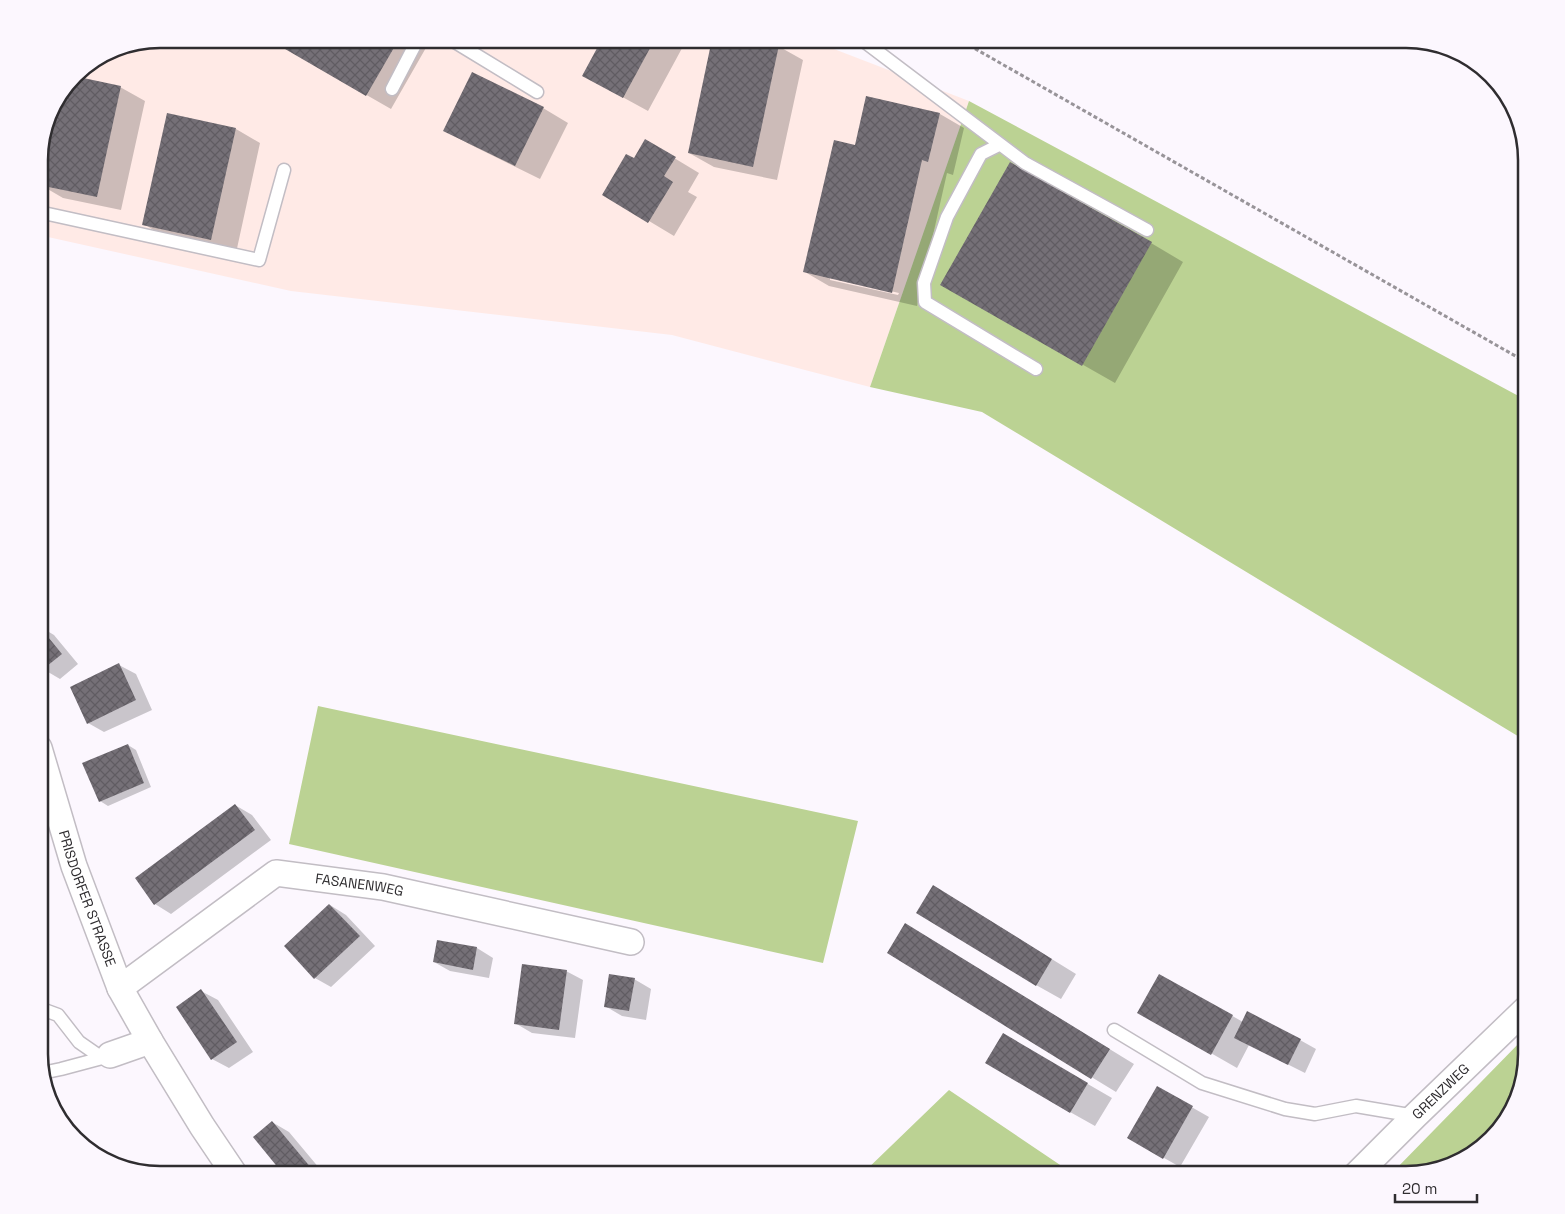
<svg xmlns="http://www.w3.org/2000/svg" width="1565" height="1214" font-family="'Space Grotesk',sans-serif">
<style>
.industrial{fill:#ffeae6}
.grass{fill:#bbd293}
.shadow{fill:#0003;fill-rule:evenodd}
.building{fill:url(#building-cross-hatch)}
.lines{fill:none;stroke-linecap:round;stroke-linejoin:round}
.service-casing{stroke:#c2bdc4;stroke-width:15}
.minor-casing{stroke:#c2bdc4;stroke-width:28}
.path{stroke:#989499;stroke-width:3;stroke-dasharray:4 2.5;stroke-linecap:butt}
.service{stroke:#fff;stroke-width:12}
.minor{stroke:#fff;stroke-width:25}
.labels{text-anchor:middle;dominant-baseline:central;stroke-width:5;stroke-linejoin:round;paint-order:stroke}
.street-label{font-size:14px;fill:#2f2d30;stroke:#fcf7fe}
.rim{fill:none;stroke:#2f2d30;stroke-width:2.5}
</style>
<defs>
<pattern id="building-cross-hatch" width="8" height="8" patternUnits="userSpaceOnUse" patternTransform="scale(1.25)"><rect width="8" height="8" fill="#757077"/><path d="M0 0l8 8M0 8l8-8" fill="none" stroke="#605c62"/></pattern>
</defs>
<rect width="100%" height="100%" fill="#fcf7fe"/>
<!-- industrial -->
<path class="industrial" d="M159 39H808L969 101 870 387 672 335 291 291 39 235V151L51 106 80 69 113 48Z"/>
<!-- grass -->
<path class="grass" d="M969 101 1526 400V741L982 412 870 387Z
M318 706 858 821 823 963 289 844Z
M1526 1036V1055L1520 1094 1501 1128 1459 1163 1406 1175H1390Z
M949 1090 1075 1175H861Z"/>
<!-- shadow -->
<path class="shadow" d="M276 39H431L391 109 274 42Z
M603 39H687L648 111 584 76Z
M713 39H744L778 46 803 60 777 180 714 167 689 153Z
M472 74 543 108 568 123 540 179 469 144 444 130Z
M73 77 120 87 145 101 121 210 63 198 39 184V151L51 106Z
M940 114 964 128 953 175 947 173 917 306 829 286 805 272 856 146ZM830 277 899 293 898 295 830 280Z
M236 129 260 143 236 253 168 239 144 224Z
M646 141 699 173 688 192 697 197 674 236 604 194 635 160Z
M1151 243 1183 262 1115 383 974 303Z
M39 626 54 635 78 664 60 679 43 669 39 664Z
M119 665 136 674 152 710 104 732 88 723Z
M128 745 136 750 151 787 108 806 100 801Z
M235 805 252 815 271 840 171 914 155 904Z
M958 901 1076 974 1061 999 1036 985Z
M330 905 346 915 375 946 331 987 315 978Z
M930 939 1134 1064 1116 1092 888 953Z
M438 941 477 948 493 958 489 978 450 971 434 962Z
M566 971 583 980 575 1038 532 1033 515 1023Z
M1160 975 1243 1022 1300 1040 1316 1049 1305 1073 1249 1045 1237 1068 1139 1012Z
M634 979 651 989 646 1020 622 1016 605 1006Z
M201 991 218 1000 253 1052 229 1068 212 1059Z
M1003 1035 1112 1098 1095 1126 1070 1112Z
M1158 1088 1209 1117 1180 1167 1129 1138Z
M272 1122 289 1132 325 1175H286L255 1137Z"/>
<!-- building -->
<path class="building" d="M275 39H399L366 96 273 42Z
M602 39H655L623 98 582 76Z
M712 39H750L779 45 753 167 688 153Z
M472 72 544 107 515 166 443 131Z
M74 76 121 86 97 197 39 185V174L54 102Z
M866 96 940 113 928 162 922 160 892 293 803 272 834 140 855 145Z
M167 113 236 128 211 240 142 225Z
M645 139 676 157 664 176 673 182 648 223 602 195 626 154 634 158Z
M1010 162 1152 242 1082 366 940 285Z
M39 626 62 654 42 670 39 666Z
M119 663 136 700 87 724 70 687Z
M128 744 144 783 99 802 82 763Z
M235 804 255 830 154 905 135 878Z
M933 885 1052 959 1036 986 916 913Z
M329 904 360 936 314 979 284 946Z
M905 923 1110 1049 1091 1079 887 953Z
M437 940 477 947 473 970 433 962Z
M522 964 567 970 559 1030 514 1024Z
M609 974 635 978 629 1011 604 1007Z
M1159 974 1233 1015 1211 1055 1137 1013Z
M201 989 237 1042 211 1060 176 1007Z
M1247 1011 1301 1039 1288 1065 1234 1038Z
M1003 1033 1088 1083 1070 1113 985 1063Z
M1157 1086 1193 1106 1163 1159 1127 1138Z
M272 1121 317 1175H284L253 1137Z"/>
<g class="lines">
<!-- service casing -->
<g class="service-casing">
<path id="service" d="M450 39 537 92
M861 39 1025 163 1147 230
M392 89 418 39
M999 145 981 154 947 217 924 283 925 302 1036 369
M39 212 259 260 284 170
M39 1008 58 1015 79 1042 102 1058
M1114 1030 1202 1083 1285 1109 1315 1114 1356 1106 1415 1116
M42 1073 61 1069 106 1057"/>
</g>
<!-- minor casing -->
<g class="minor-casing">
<g id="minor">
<path id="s1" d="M39 748 74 866 120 988 150 1041 202 1126 235 1175"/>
<path id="s2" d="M120 988 276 873 383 887 631 942"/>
<path d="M110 1055 150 1041"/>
<path id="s3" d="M1356 1175 1415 1116 1526 1009"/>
</g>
</g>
<!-- path -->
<path class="path" d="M958 39 1526 362"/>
<!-- service -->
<use href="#service" class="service"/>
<!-- minor -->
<use href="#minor" class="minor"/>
</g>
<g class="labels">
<!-- street labels -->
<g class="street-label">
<text stroke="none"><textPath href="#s2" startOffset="278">FASANENWEG</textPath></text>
<text stroke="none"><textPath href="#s1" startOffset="158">PRISDORFER STRASSE</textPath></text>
<text stroke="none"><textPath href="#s3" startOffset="119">GRENZWEG</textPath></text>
</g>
</g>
<!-- crop -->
<path d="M0 0H1565V1214H0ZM160 48H1406A112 112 0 0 1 1518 160V1054A112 112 0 0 1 1406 1166H160A112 112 0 0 1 48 1054V160A112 112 0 0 1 160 48Z" fill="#fcf7fe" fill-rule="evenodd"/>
<path class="rim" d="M160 48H1406A112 112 0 0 1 1518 160V1054A112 112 0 0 1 1406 1166H160A112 112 0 0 1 48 1054V160A112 112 0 0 1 160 48Z"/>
<!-- scale -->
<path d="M1395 1194v8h82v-8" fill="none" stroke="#2f2d30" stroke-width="2.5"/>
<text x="1402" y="1194" font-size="15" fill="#2f2d30" stroke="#fcf7fe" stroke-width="4" paint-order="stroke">20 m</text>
</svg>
